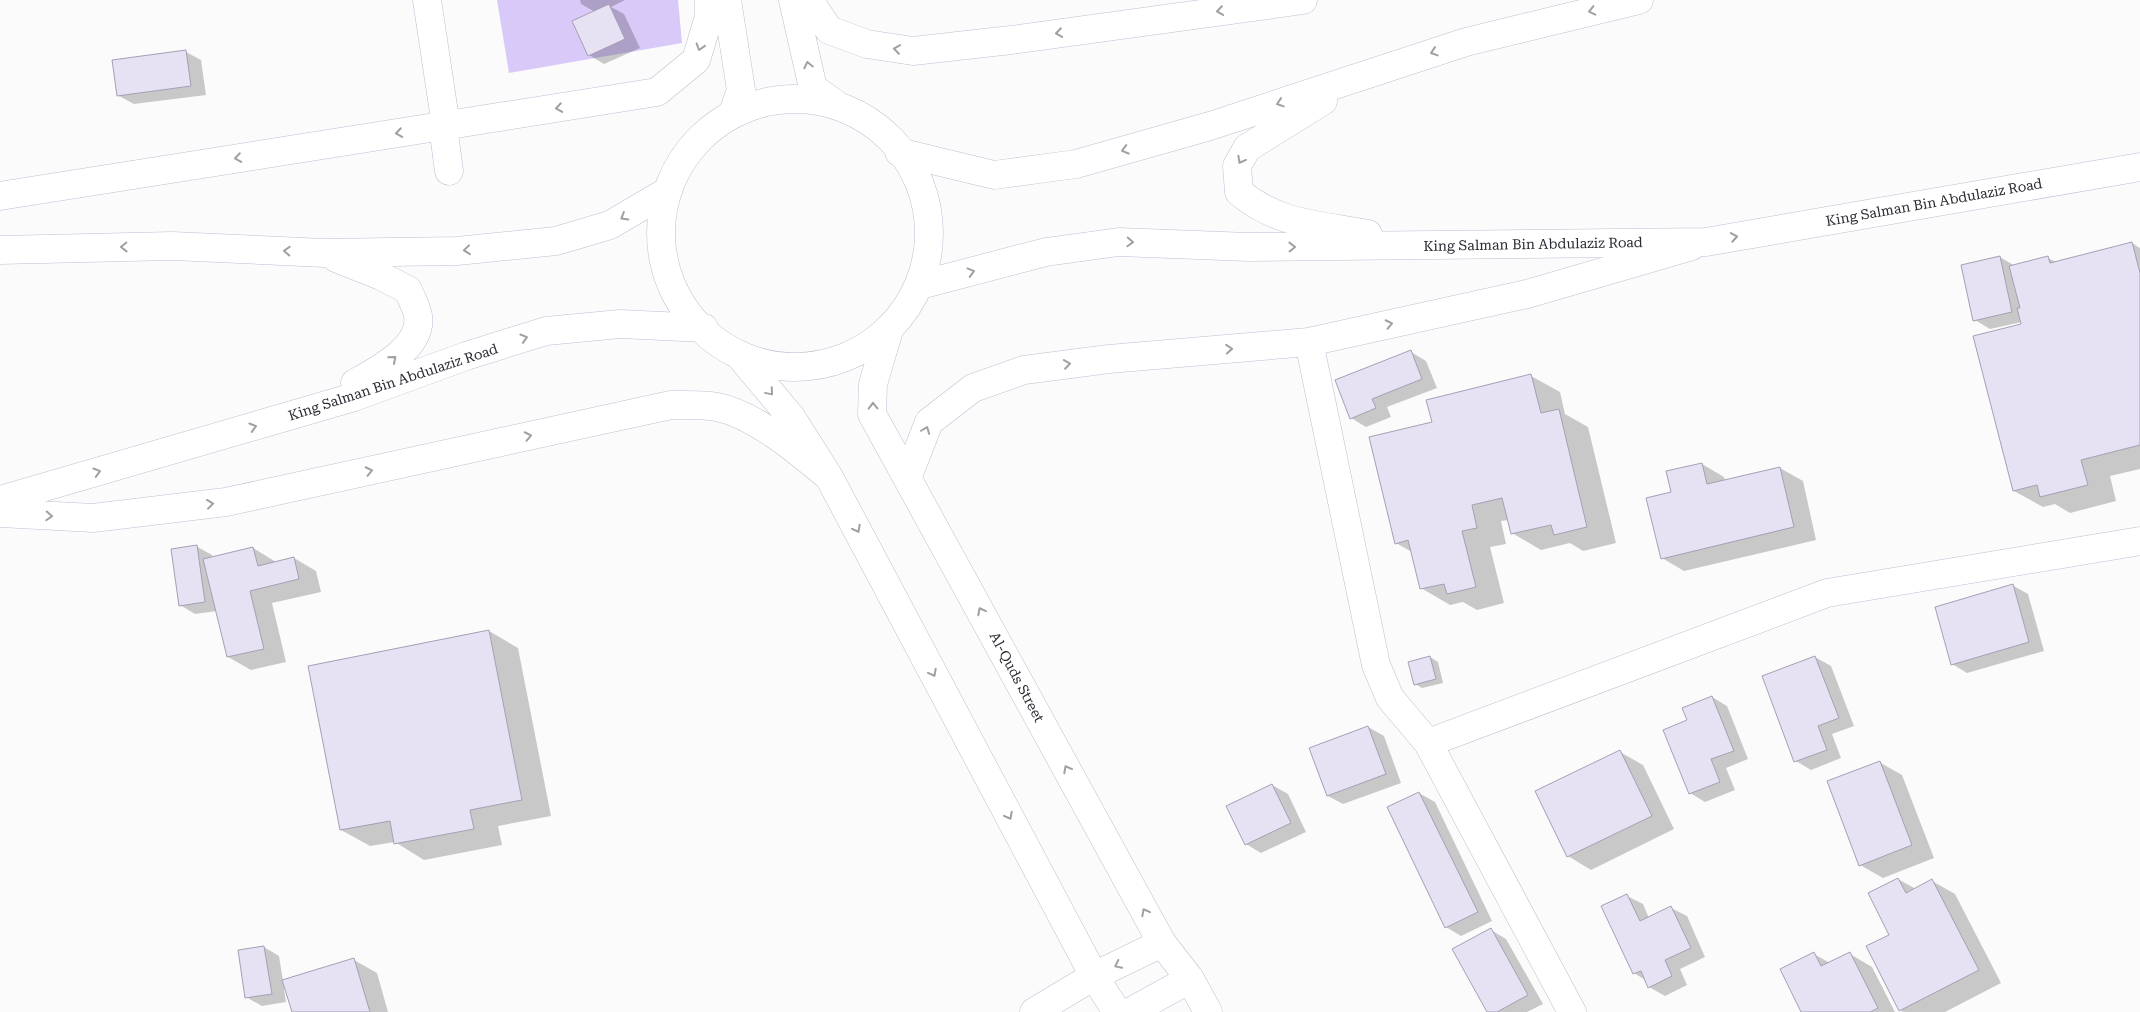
<svg xmlns="http://www.w3.org/2000/svg" width="2140" height="1012" font-family="'Roboto Serif',serif">
<style>
.green{fill:#d8c9f9}
.shadow{fill:#0003}
.building{fill:#e6e1f3;stroke:#a69fb5}
.lines{fill:none;stroke-linecap:round;stroke-linejoin:round}
.minor-casing{stroke:#c3bcd3;stroke-width:29}
.major-casing{stroke:#c3bcd3;stroke-width:29}
.minor{stroke:#fff;stroke-width:28}
.major{stroke:#fff;stroke-width:28}
.oneway{stroke:#a09fa3}
.labels{text-anchor:middle;dominant-baseline:central;stroke-width:5;stroke-linejoin:round;paint-order:stroke}
.street-label{font-size:14px;fill:#2c2932;stroke:#fff}
</style>
<rect width="100%" height="100%" fill="#fbfbfb"/>
<!-- green -->
<path class="green" d="M497 0H678L682 43 509 73Z"/>
<!-- shadow -->
<path class="shadow" d="M580 0H625L611 7 624 14 640 48 604 64 589 55 595 12 581 4Z
M186 52 201 60 206 95 134 104 119 96Z
M2132 243 2140 248V469L2110 476 2116 501 2070 513 2055 504 2043 507 2014 491 2022 322 1990 329 1975 320 2000 257 2015 266 2048 258 2056 262Z
M1411 352 1426 361 1437 388 1387 407 1391 417 1366 427 1351 418Z
M1531 376 1560 392 1565 414 1588 427 1616 543 1583 551 1570 543 1541 550 1512 533 1509 520 1501 521 1506 544 1490 547 1504 603 1477 610 1463 602 1450 605 1421 588 1412 552 1396 543 1433 423Z
M1702 464 1724 477 1725 481 1780 468 1803 481 1816 540 1684 571 1662 558Z
M196 546 212 555V558L253 548 276 562 294 558 316 571 321 592 272 603 286 662 251 670 228 657 217 611 195 614 180 605Z
M2012 585 2028 594 2044 651 1967 673 1952 664Z
M489 631 518 648 551 816 498 826 502 845 424 860 395 842 370 846 341 830Z
M1430 657 1438 662 1443 683 1422 688 1415 684Z
M1815 657 1831 666 1854 726 1832 734 1841 758 1811 770 1796 761Z
M1712 697 1727 706 1748 759 1726 768 1735 790 1705 802 1690 793 1688 721Z
M1368 727 1384 736 1401 783 1343 804 1328 796Z
M1620 752 1643 765 1674 829 1591 870 1568 856Z
M1879 762 1902 775 1934 858 1883 878 1860 865Z
M1272 785 1288 794 1306 832 1261 853 1246 844Z
M1419 793 1435 802 1492 921 1461 936 1446 927Z
M1898 879 1916 889 1932 881 1955 894 2001 983 1945 1012H1903L1900 1010 1891 935Z
M1627 896 1643 904 1649 918 1671 908 1687 916 1705 957 1680 969 1687 985 1665 996 1649 987 1647 981 1634 973Z
M1491 930 1506 939 1543 1004 1527 1012H1489Z
M264 947 279 956 283 981 354 960 377 973 388 1012H293L286 989H284L286 1002 262 1006 246 997Z
M1814 954 1830 963 1850 954 1872 967 1895 1012H1802Z"/>
<!-- building -->
<path class="building" d="M609 4 625 39 588 56 572 21Z
M186 50 191 86 117 96 112 60Z
M2132 242 2140 273V445L2081 460 2088 485 2040 497 2037 485 2013 491 1973 336 2021 324 2017 308H2020L2009 266 2048 256 2050 263Z
M2000 256 2012 312 1973 321 1961 265Z
M1411 350 1422 379 1372 399 1376 408 1350 419 1335 380Z
M1531 374 1541 413 1559 409 1587 527 1554 535 1551 525 1511 534 1502 498 1472 505 1477 528 1462 531 1476 587 1447 594 1444 584 1420 589 1408 540 1395 544 1369 437 1432 422 1426 400Z
M1702 463 1707 484 1780 467 1794 527 1661 559 1646 498 1671 492 1666 471Z
M197 545 205 602 179 606 171 549Z
M253 547 258 566 294 557 299 579 250 591 264 649 227 657 203 559Z
M2013 584 2029 642 1951 665 1935 607Z
M489 630 522 800 470 810 474 829 394 844 390 821 340 830 308 666Z
M1430 656 1436 679 1414 685 1408 662Z
M1815 656 1839 718 1818 726 1827 750 1794 762 1762 676Z
M1712 696 1734 751 1711 759 1720 782 1689 794 1663 730 1687 720 1682 708Z
M1368 726 1386 774 1327 796 1309 748Z
M1620 750 1652 816 1567 857 1535 791Z
M1880 761 1912 845 1859 866 1827 781Z
M1272 784 1291 823 1245 845 1226 806Z
M1419 792 1478 912 1445 928 1387 807Z
M1898 878 1906 893 1932 879 1979 970 1899 1011 1866 946 1889 935 1868 893Z
M1627 894 1640 921 1671 906 1691 948 1665 960 1672 976 1648 988 1641 971 1633 974 1601 906Z
M1491 928 1528 995 1497 1012H1487L1452 949Z
M264 946 272 994 245 998 238 950Z
M1814 952 1821 966 1850 952 1878 1008 1870 1012H1801L1780 969Z
M354 958 370 1012H292L282 980Z"/>
<g class="lines">
<!-- minor casing -->
<g class="minor-casing">
<path id="minor" d="M427 0 446 126
M727 0 741 90 733 113
M793 0 813 88 834 103
M809 0 829 30 867 44 913 51 1011 40 1303 0
M443 126 449 171
M0 196 657 92 696 60 709 17V0
M889 330 873 384 872 414 1162 943 1190 979 1208 1012
M1309 342 1376 665 1390 698 1428 743 1572 1012
M739 355 791 417 829 477 1094 976 1117 1012
M908 476 929 422 973 388 1024 370 1109 359 1309 342 1527 294 1692 246
M0 513 93 518 226 502 671 405C685 405 703 404 717 407 756 415 800 453 829 477
M1428 743 1827 593 2140 541
M1034 1012 1094 976 1162 943
M1130 1012 1190 979"/>
</g>
<!-- major casing -->
<g class="major-casing">
<path id="major" d="M661 233a134 134 0 1 1 268 0a134 134 0 1 1-268 0Z
M1323 101 1247 148 1237 166 1239 192C1278 225 1321 225 1368 234
M899 152 994 175 1076 164 1210 126 1466 42 1639 0
M0 250 172 246 325 253 457 251 556 241 610 225 666 192
M336 258 381 276 408 290C411 298 417 308 418 316 423 347 377 371 355 383
M924 284 1046 252 1119 242 1249 247 1706 242 2140 167
M0 500 354 397 466 356 546 331 620 324 704 328"/>
</g>
<!-- minor -->
<use href="#minor" class="minor"/>
<!-- major -->
<use href="#major" class="major"/>
</g>
<!-- one-way arrows -->
<defs><path id="oneway-chevron" d="M-2-3.5L2.5 0L-2 3.5" fill="none" stroke-width="1.6" stroke-linecap="round" stroke-linejoin="round" transform="scale(1.25)"/></defs>
<g class="oneway">
<use href="#oneway-chevron" transform="translate(1220 11) rotate(172)"/>
<use href="#oneway-chevron" transform="translate(1592 11) rotate(167)"/>
<use href="#oneway-chevron" transform="translate(1059 33) rotate(172)"/>
<use href="#oneway-chevron" transform="translate(700 47) rotate(107)"/>
<use href="#oneway-chevron" transform="translate(897 49) rotate(-172)"/>
<use href="#oneway-chevron" transform="translate(1434 52) rotate(162)"/>
<use href="#oneway-chevron" transform="translate(808 65) rotate(-103)"/>
<use href="#oneway-chevron" transform="translate(1280 103) rotate(162)"/>
<use href="#oneway-chevron" transform="translate(559 108) rotate(171)"/>
<use href="#oneway-chevron" transform="translate(399 133) rotate(171)"/>
<use href="#oneway-chevron" transform="translate(1125 150) rotate(164)"/>
<use href="#oneway-chevron" transform="translate(238 158) rotate(171)"/>
<use href="#oneway-chevron" transform="translate(1241 160) rotate(119)"/>
<use href="#oneway-chevron" transform="translate(624 217) rotate(149)"/>
<use href="#oneway-chevron" transform="translate(1734 237) rotate(-10)"/>
<use href="#oneway-chevron" transform="translate(1130 242) rotate(3)"/>
<use href="#oneway-chevron" transform="translate(124 247) rotate(179)"/>
<use href="#oneway-chevron" transform="translate(1292 247) rotate(-1)"/>
<use href="#oneway-chevron" transform="translate(467 250) rotate(174)"/>
<use href="#oneway-chevron" transform="translate(287 251) rotate(-177)"/>
<use href="#oneway-chevron" transform="translate(971 272) rotate(-15)"/>
<use href="#oneway-chevron" transform="translate(1389 324) rotate(-12)"/>
<use href="#oneway-chevron" transform="translate(524 338) rotate(-17)"/>
<use href="#oneway-chevron" transform="translate(1229 349) rotate(-5)"/>
<use href="#oneway-chevron" transform="translate(393 359) rotate(-41)"/>
<use href="#oneway-chevron" transform="translate(1067 364) rotate(-8)"/>
<use href="#oneway-chevron" transform="translate(770 392) rotate(50)"/>
<use href="#oneway-chevron" transform="translate(873 406) rotate(-91)"/>
<use href="#oneway-chevron" transform="translate(253 427) rotate(-16)"/>
<use href="#oneway-chevron" transform="translate(926 430) rotate(-69)"/>
<use href="#oneway-chevron" transform="translate(528 436) rotate(-12)"/>
<use href="#oneway-chevron" transform="translate(369 471) rotate(-12)"/>
<use href="#oneway-chevron" transform="translate(97 472) rotate(-16)"/>
<use href="#oneway-chevron" transform="translate(210 504) rotate(-7)"/>
<use href="#oneway-chevron" transform="translate(49 516) rotate(3)"/>
<use href="#oneway-chevron" transform="translate(857 529) rotate(62)"/>
<use href="#oneway-chevron" transform="translate(981 611) rotate(-118)"/>
<use href="#oneway-chevron" transform="translate(933 673) rotate(62)"/>
<use href="#oneway-chevron" transform="translate(1067 769) rotate(-118)"/>
<use href="#oneway-chevron" transform="translate(1009 816) rotate(62)"/>
<use href="#oneway-chevron" transform="translate(1145 912) rotate(-118)"/>
<use href="#oneway-chevron" transform="translate(1118 965) rotate(154)"/>
</g>
<g class="labels">
<!-- street labels -->
<g class="street-label">
<text transform="translate(1934 202) rotate(-10)">King Salman Bin Abdulaziz Road</text>
<text transform="translate(1533 244) rotate(-1)">King Salman Bin Abdulaziz Road</text>
<text transform="translate(393 382) rotate(-18)">King Salman Bin Abdulaziz Road</text>
<text transform="translate(1017 677) rotate(62)">Al-Quds Street</text>
</g>
</g>
</svg>
